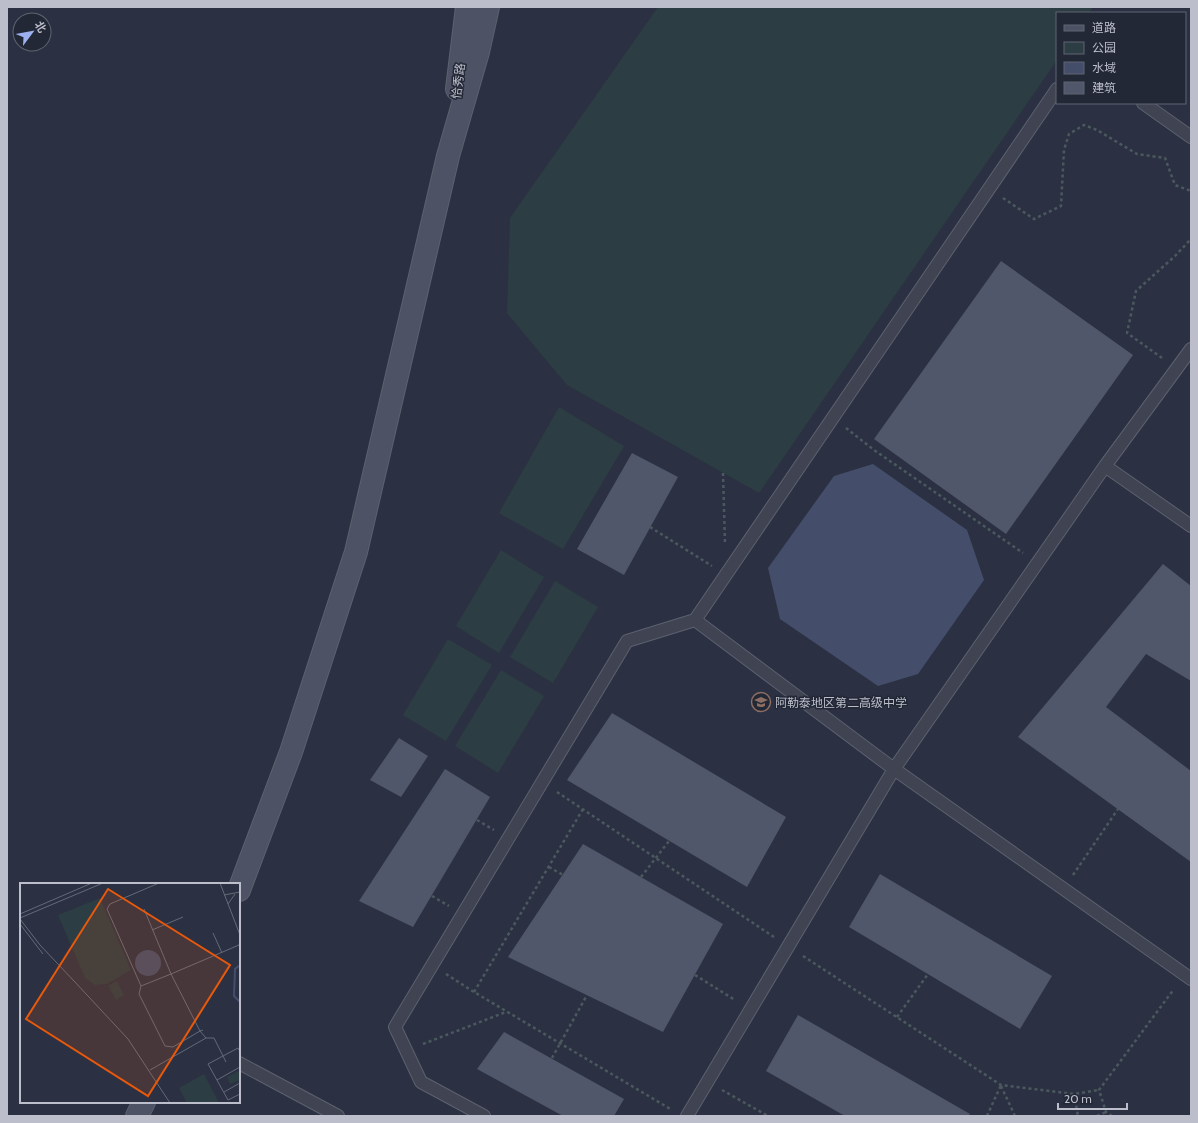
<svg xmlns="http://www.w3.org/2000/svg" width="1198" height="1123" font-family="Cabin,'Noto Sans SC',sans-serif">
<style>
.green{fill:#2c3d43}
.water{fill:#444e6a}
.building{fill:#51576a}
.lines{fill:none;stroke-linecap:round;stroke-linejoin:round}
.lane-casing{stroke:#5d616f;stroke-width:14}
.secondary-casing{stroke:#5d616f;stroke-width:24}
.path{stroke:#4b595f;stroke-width:2.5;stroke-dasharray:3 3;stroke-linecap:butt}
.lane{stroke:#3f4352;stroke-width:12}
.secondary{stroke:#4d5264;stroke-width:22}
.labels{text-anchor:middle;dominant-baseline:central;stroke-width:3;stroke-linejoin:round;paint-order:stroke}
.street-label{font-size:12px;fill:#bcbfcb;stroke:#232837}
.poi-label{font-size:12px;fill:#bcbfcb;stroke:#232837;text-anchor:start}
.inset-river{fill:none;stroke:#444e6a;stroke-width:2}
.inset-road{fill:none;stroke:#656a79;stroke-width:1}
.view{fill:#e8590c;fill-opacity:0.15;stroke:#e8590c;stroke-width:2}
.inset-edge{fill:none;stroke:#bcbfcb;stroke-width:2}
</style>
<rect width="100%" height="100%" fill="#2b3142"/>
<!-- green -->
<path class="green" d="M658 7H1093L1089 13H1057V60L759 493 567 385 507 313 510 218Z
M559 407 624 446 563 549 499 513Z
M501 550 544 577 499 653 456 626Z
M555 581 598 607 553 683 510 657Z
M448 639 492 665 446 741 403 715Z
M501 670 544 696 498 773 455 746Z"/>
<!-- water -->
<path class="water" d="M873 464 967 530 984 580 918 674 878 686 780 619 768 568 834 476Z"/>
<!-- building -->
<path class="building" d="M1001 261 1133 355 1006 534 874 439Z
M632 453 678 477 624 575 577 549Z
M1163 564 1191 586V681L1146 654 1106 707 1191 771V862L1018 737Z
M612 713 786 817 747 887 567 780Z
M399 738 428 756 401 797 370 780Z
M445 769 490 797 413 927 359 901Z
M583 844 723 924 663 1032 508 957Z
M880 874 1052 976 1020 1029 849 927Z
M798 1015 970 1114 968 1116H845L766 1071Z
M504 1032 624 1099 614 1116H563L477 1069Z"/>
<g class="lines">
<!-- lane casing -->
<g class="lane-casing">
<path id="lane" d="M1143 103 1191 137
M1105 466 1191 526
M695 620 1057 89
M239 1063 338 1116
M484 1116 421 1082 395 1027 627 641 695 620 894 769 1191 979
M687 1116 894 769 1105 466 1191 349"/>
</g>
<!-- secondary casing -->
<g class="secondary-casing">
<path id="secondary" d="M457 89 467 7
M239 890 291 752 356 552 448 156 478 52 488 7
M137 1116 144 1102"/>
</g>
<!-- path -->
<path class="path" d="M1003 198 1034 219 1061 206 1064 150 1069 134 1084 125 1097 130 1137 154 1165 158 1175 185 1191 191
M1162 358 1127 333 1136 291 1175 256 1191 239
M846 428 874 450 1023 553
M723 473 725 544
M650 527 712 566
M557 792 774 937
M477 820 494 830
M549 867 563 875
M1073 875 1118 809
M641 877 669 841
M432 896 449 906
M803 956 1001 1085 1074 1094 1099 1090
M446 974 474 992 672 1110
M695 975 735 1000
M474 992 583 809
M897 1017 928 974
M423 1044 506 1012
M552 1058 587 995
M1001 1086 1015 1116
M722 1090 768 1116
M1074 1094 1078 1116
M987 1116 1001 1085
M1097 1116 1106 1112
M1112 1116 1106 1112 1099 1090 1174 989"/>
<!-- lane -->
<use href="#lane" class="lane"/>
<!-- secondary -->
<use href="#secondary" class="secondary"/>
</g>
<!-- icons -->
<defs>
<g id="school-ring" transform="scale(1)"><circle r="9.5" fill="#232837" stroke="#8d6e63" stroke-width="1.5"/><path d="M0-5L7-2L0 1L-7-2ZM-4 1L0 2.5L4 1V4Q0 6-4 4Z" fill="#8d6e63"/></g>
</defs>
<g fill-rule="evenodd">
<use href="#school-ring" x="761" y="702"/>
</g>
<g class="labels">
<!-- street labels -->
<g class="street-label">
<text transform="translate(458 81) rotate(-83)">恰秀路</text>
</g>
<!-- poi labels -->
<g class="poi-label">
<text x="775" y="702">阿勒泰地区第二高级中学</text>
</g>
</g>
<!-- overview -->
<g transform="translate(20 883)">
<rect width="220" height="220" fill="#2b3142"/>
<path d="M80 15 111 87 87 101 75 102 65 95 38 32ZM97 98 104 112 96 117 88 103ZM219 188 220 197 210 201 207 194ZM184 191 199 220H167L159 205Z" fill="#2c3d43"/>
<path d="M115 80a13 13 0 1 1 26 0a13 13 0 1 1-26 0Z" fill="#444e6a"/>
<path class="inset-river" d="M220 82 215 86 214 113 220 119"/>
<path class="inset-road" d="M200 0 220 52M204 12 220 9M208 21 215 11M124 26 151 91 180 148 153 164 145 163 119 111 121 103 151 91 219 62 220 60M0 31 72 0M0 35 83 0M0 36 20 62 54 98M0 41 23 71M132 47 163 34M193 50 202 70M54 98 108 156 150 220M121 103 87 26 90 21 139 0M183 147 180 148 186 155M220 169 218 165 188 181 208 217 220 211M130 187 186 155H194L206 179M197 197 220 184M204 209 220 200"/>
<path class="view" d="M88 6 210 82 128 213 6 136Z"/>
<rect width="220" height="220" class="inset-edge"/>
</g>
<!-- border -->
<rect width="1198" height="1123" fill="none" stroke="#bcbfcb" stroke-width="16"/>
<!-- legend -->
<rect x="1056" y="12" width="130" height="92" fill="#232837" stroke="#606472"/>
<rect x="1064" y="25" width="20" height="6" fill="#4d5264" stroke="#606472"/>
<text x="1092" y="32" font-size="12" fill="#bcbfcb">道路</text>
<rect x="1064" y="42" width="20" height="12" fill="#2c3d43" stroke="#606472"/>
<text x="1092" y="52" font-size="12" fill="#bcbfcb">公园</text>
<rect x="1064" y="62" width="20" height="12" fill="#444e6a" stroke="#606472"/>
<text x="1092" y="72" font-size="12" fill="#bcbfcb">水域</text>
<rect x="1064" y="82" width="20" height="12" fill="#51576a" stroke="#606472"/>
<text x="1092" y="92" font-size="12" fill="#bcbfcb">建筑</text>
<!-- north arrow -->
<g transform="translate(32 32) rotate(58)"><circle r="19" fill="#232837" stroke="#606472"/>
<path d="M0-3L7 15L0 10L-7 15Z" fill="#9db0ef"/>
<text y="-6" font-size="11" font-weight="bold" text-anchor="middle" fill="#bcbfcb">北</text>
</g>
<!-- scale -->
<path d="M1058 1103v6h69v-6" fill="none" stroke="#bcbfcb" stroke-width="2"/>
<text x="1064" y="1103" font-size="12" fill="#bcbfcb" stroke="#232837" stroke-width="3" paint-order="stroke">20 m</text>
</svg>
